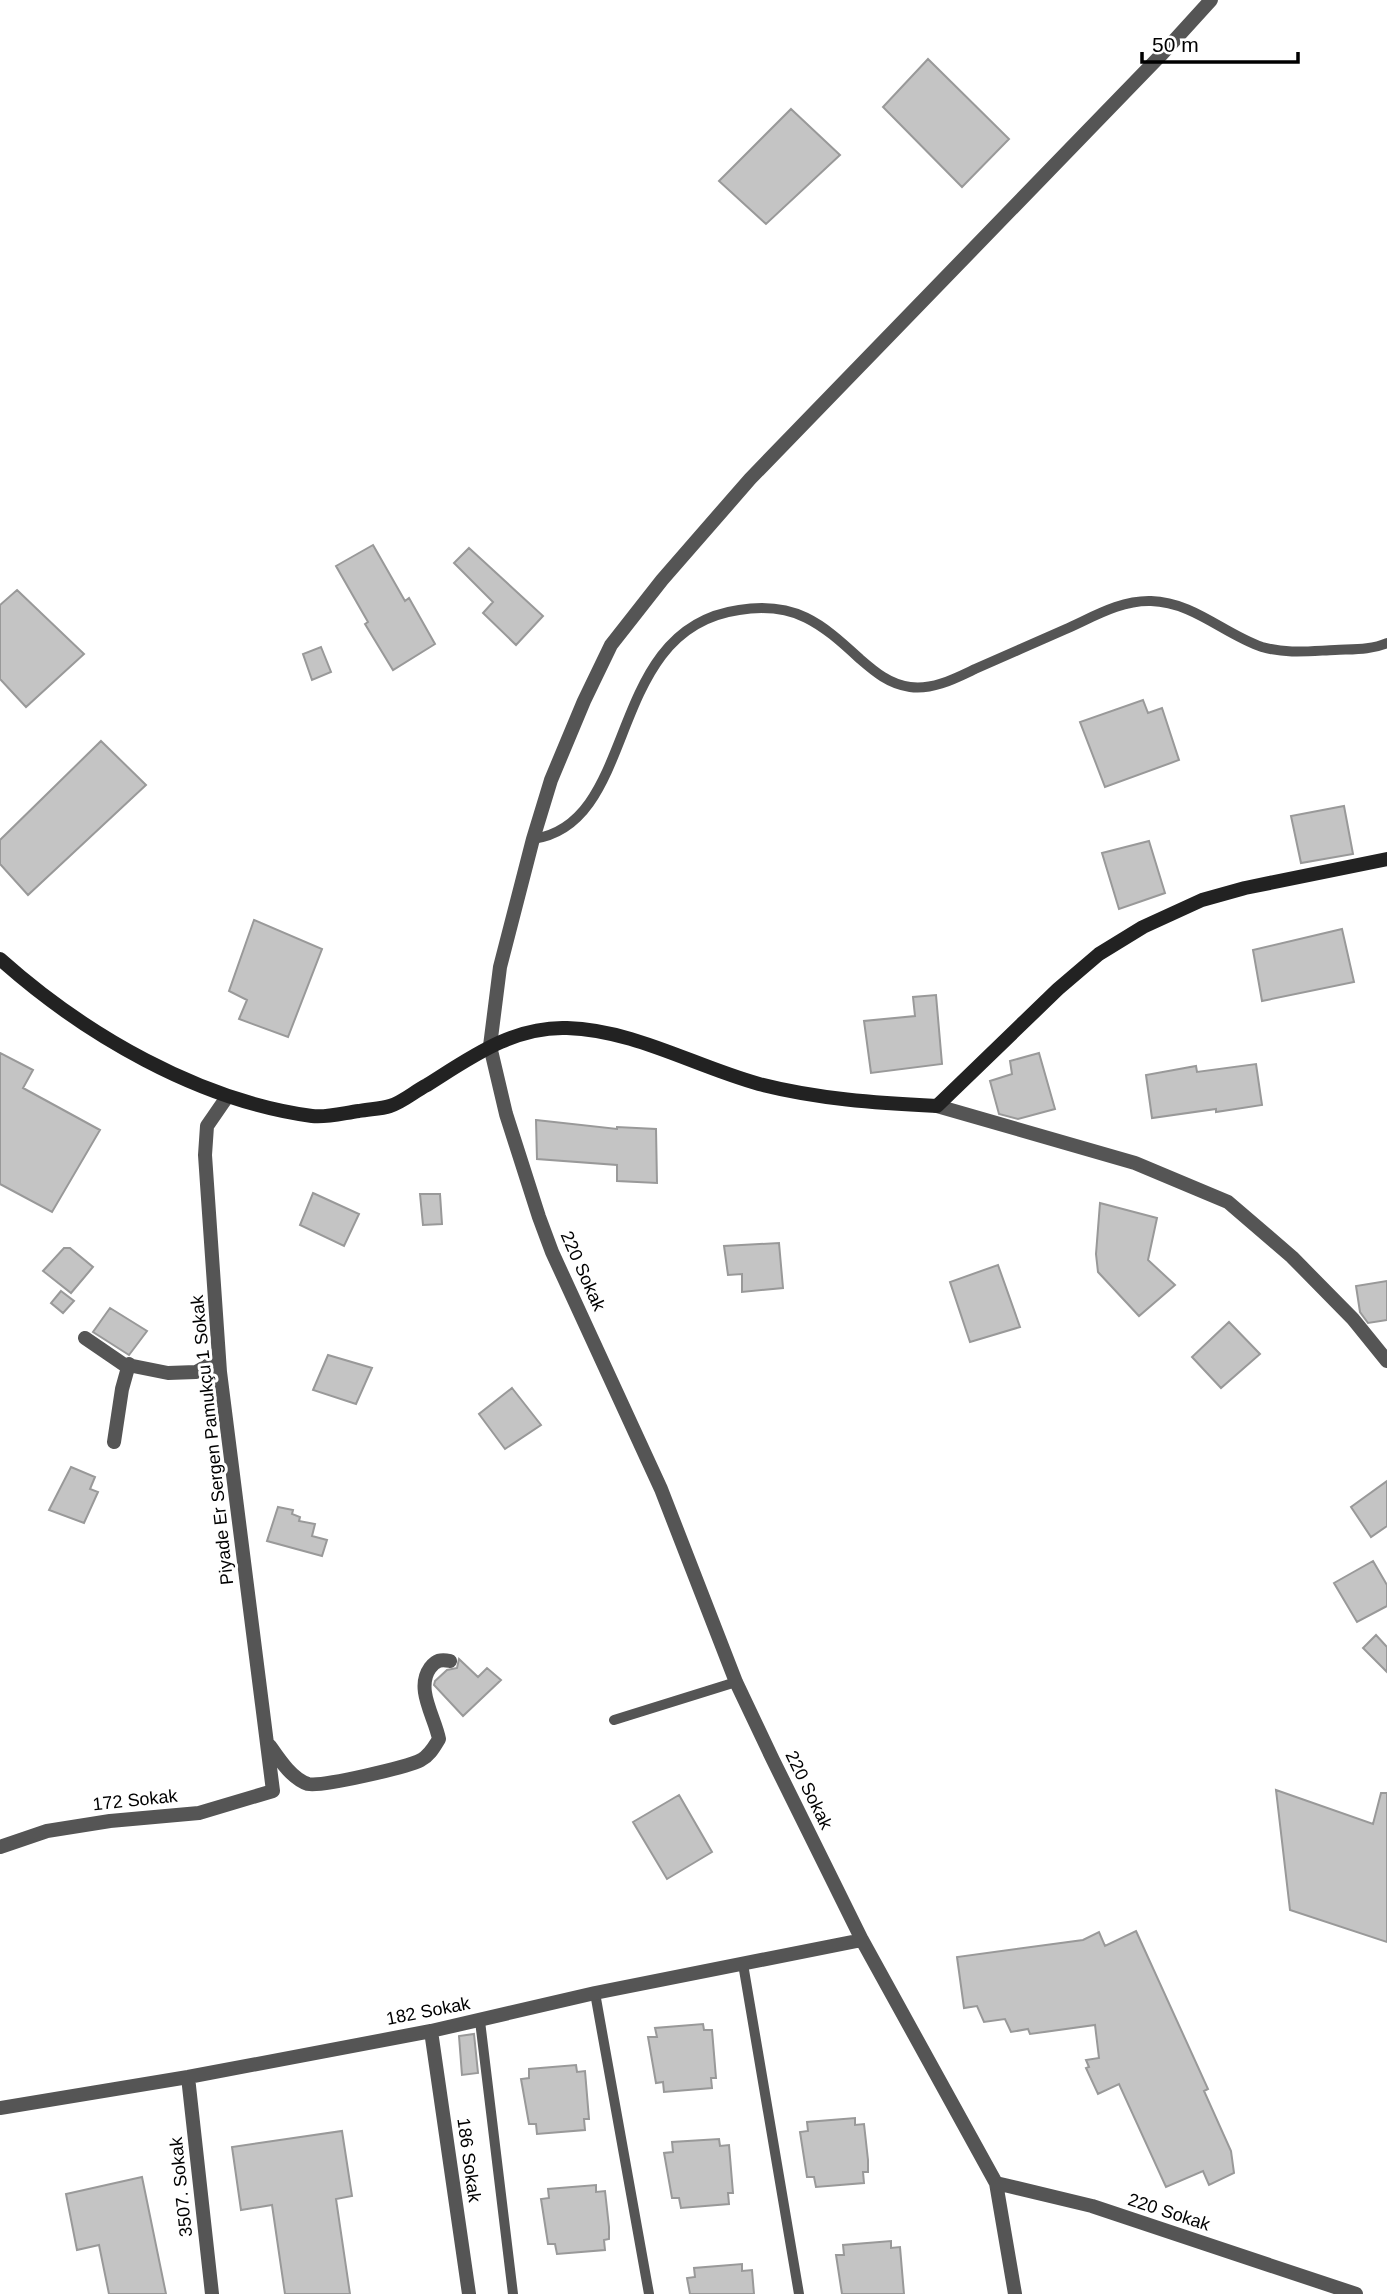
<svg xmlns="http://www.w3.org/2000/svg" width="1387" height="2294" font-family="Helvetica,sans-serif">
<style>
.building{fill:#c4c4c4;stroke:#999;stroke-width:2}
.lines{fill:none;stroke-linecap:round;stroke-linejoin:round}
.lane{stroke:#555;stroke-width:10}
.street{stroke:#555;stroke-width:14}
.secondary{stroke:#222;stroke-width:14}
.labels{text-anchor:middle;dominant-baseline:central;stroke-width:6;stroke-linejoin:round;paint-order:stroke}
.street-label{font-size:18px;fill:#000;stroke:#fff}
</style>
<rect width="100%" height="100%" fill="#fff"/>
<!-- building -->
<path class="building" d="M928 59 1009 139 962 187 883 107Z
M791 109 840 155 766 224 719 181Z
M373 545 405 601 409 598 435 644 393 670 365 624 368 622 336 566Z
M469 548 543 616 516 645 483 613 493 602 454 563Z
M17 590 84 654 26 707 0 679V605Z
M321 647 331 672 312 680 303 654Z
M1143 700 1148 713 1162 708 1179 760 1105 787 1080 722Z
M101 741 146 785 28 895 0 864V840Z
M1344 806 1353 854 1301 863 1291 816Z
M1149 841 1165 893 1119 909 1102 853Z
M254 920 322 949 288 1037 239 1019 247 1000 229 991Z
M1342 929 1354 982 1262 1001 1253 950Z
M936 995 942 1064 871 1073 864 1021 915 1016 913 997Z
M0 1053 33 1070 23 1088 100 1130 52 1212 0 1184Z
M1039 1053 1055 1109 1018 1119 999 1114 990 1081 1012 1074 1010 1061Z
M1256 1064 1262 1105 1216 1112V1109L1152 1118 1146 1075 1196 1066 1197 1072Z
M536 1120 617 1129V1127L656 1129 657 1183 617 1181V1165L537 1159Z
M313 1193 359 1214 344 1246 300 1225Z
M420 1194H440L442 1224 423 1225Z
M1100 1203 1157 1218 1148 1260 1175 1285 1139 1316 1098 1272 1096 1254Z
M779 1243 783 1288 742 1292V1274L728 1275 724 1246Z
M64 1248H70L93 1267 71 1293 43 1271Z
M998 1265 1020 1327 970 1342 950 1282Z
M1387 1281V1320L1368 1323 1360 1312 1356 1286Z
M61 1291 74 1301 63 1313 51 1303Z
M110 1308 147 1331 129 1355 93 1332Z
M1229 1322 1260 1354 1221 1388 1192 1357Z
M328 1355 372 1368 356 1404 313 1390Z
M512 1388 541 1425 505 1449 479 1414Z
M71 1467 95 1477 90 1489 98 1492 84 1523 49 1510Z
M1387 1481V1526L1371 1537 1351 1507Z
M278 1507 293 1510 292 1514 300 1517 299 1521 315 1524 312 1536 327 1540 322 1556 267 1541Z
M1373 1561 1387 1585V1606L1357 1622 1334 1583Z
M1376 1635 1387 1647V1672L1363 1648Z
M459 1659 478 1677 487 1668 501 1680 463 1716 434 1685 435 1681 447 1670 457 1668Z
M1276 1790 1373 1824 1381 1793H1387V1942L1290 1910Z
M679 1795 712 1852 667 1879 633 1822Z
M1136 1931 1208 2089 1204 2091 1231 2151 1234 2173 1209 2185 1203 2171 1166 2187 1119 2084 1098 2094 1086 2068 1089 2067 1086 2060 1099 2058 1095 2025 1030 2034 1028 2029 1011 2032 1005 2019 984 2022 977 2006 964 2008 957 1957 1083 1940 1099 1932 1105 1946Z
M703 2024 704 2030H712L716 2078H711L712 2088 664 2092 663 2082 656 2083 648 2037H657L655 2028Z
M474 2034 478 2073 462 2075 459 2036Z
M576 2065 577 2072 585 2071 589 2119H584L585 2130 537 2134 536 2124H529L521 2079 529 2078V2069Z
M855 2118V2125L864 2124 868 2160V2172H863L864 2183 816 2187 814 2177H807L800 2132 808 2131 807 2122Z
M342 2131 352 2196 336 2199 350 2294H285L272 2205 241 2210 232 2147Z
M719 2139 720 2146 729 2145 733 2193H728L729 2204 681 2208 679 2198H672L664 2153 673 2152 672 2142Z
M142 2177 166 2294H109L99 2245 77 2250 66 2194Z
M596 2185V2192L605 2191 609 2227V2239L604 2240 605 2250 557 2254 555 2244H548L541 2199 549 2198 548 2189Z
M891 2241V2248L900 2247 904 2294H842L836 2255H844L843 2245Z
M742 2264V2271L752 2270 754 2294H690L687 2278 695 2277 694 2268Z"/>
<g class="lines">
<!-- lane -->
<path class="lane" d="M533 839C641 824 603 629 739 610 795 601 821 623 860 659 875 672 889 684 910 687 933 690 954 679 975 669 1005 656 1036 642 1066 629 1093 617 1121 600 1151 601 1193 602 1224 634 1262 647 1286 654 1310 651 1335 650 1352 649 1371 650 1387 643
M614 1720 736 1682
M743 1964 799 2294
M595 1993 649 2294
M480 2021 513 2294"/>
<!-- street -->
<path class="street" d="M937 1106 1135 1163 1228 1202 1292 1257 1353 1319 1387 1361
M85 1338 123 1364 168 1373 196 1372 219 1359
M114 1442 122 1389 129 1364
M270 1746C279 1759 292 1779 308 1784 323 1787 407 1767 421 1760 430 1755 434 1747 439 1739 435 1717 415 1689 430 1668 436 1660 441 1659 450 1661
M0 1847 47 1831 110 1821 199 1813 273 1791 220 1372 205 1155 207 1126 227 1097
M431 2031 469 2294
M188 2077 212 2294
M0 2108 188 2077 431 2031 595 1993 862 1940
M996 2183 1092 2206 1356 2294
M1015 2294 996 2183 862 1940 773 1760 736 1682 661 1489 552 1252 539 1217 506 1114 490 1046 500 967 533 839 551 780 584 701 611 645 662 580 750 479 1161 55 1211 0"/>
<!-- secondary -->
<path class="secondary" d="M0 959C84 1034 199 1101 312 1116 326 1118 344 1113 359 1111 369 1109 381 1109 390 1106 403 1102 415 1091 427 1085 470 1058 513 1026 567 1028 634 1030 694 1066 759 1084 817 1099 876 1103 937 1106L1058 989 1099 954 1143 927 1202 900 1245 888 1387 859"/>
</g>
<g class="labels">
<!-- street labels -->
<g class="street-label">
<text transform="translate(583 1271) rotate(66)">220 Sokak</text>
<text transform="translate(212 1440) rotate(-96)">Piyade Er Sergen Pamukçu 1 Sokak</text>
<text transform="translate(809 1790) rotate(64)">220 Sokak</text>
<text transform="translate(135 1800) rotate(-6)">172 Sokak</text>
<text transform="translate(428 2011) rotate(-11)">182 Sokak</text>
<text transform="translate(469 2160) rotate(82)">186 Sokak</text>
<text transform="translate(181 2187) rotate(-96)">3507. Sokak</text>
<text transform="translate(1169 2212) rotate(18)">220 Sokak</text>
</g>
</g>
<!-- scale -->
<path d="M1142 52v10h156v-10" fill="none" stroke="#000000" stroke-width="3.5"/>
<text x="1152" y="52" font-size="21" fill="#000000" stroke="#ffffff" stroke-width="5" paint-order="stroke">50 m</text>
</svg>
